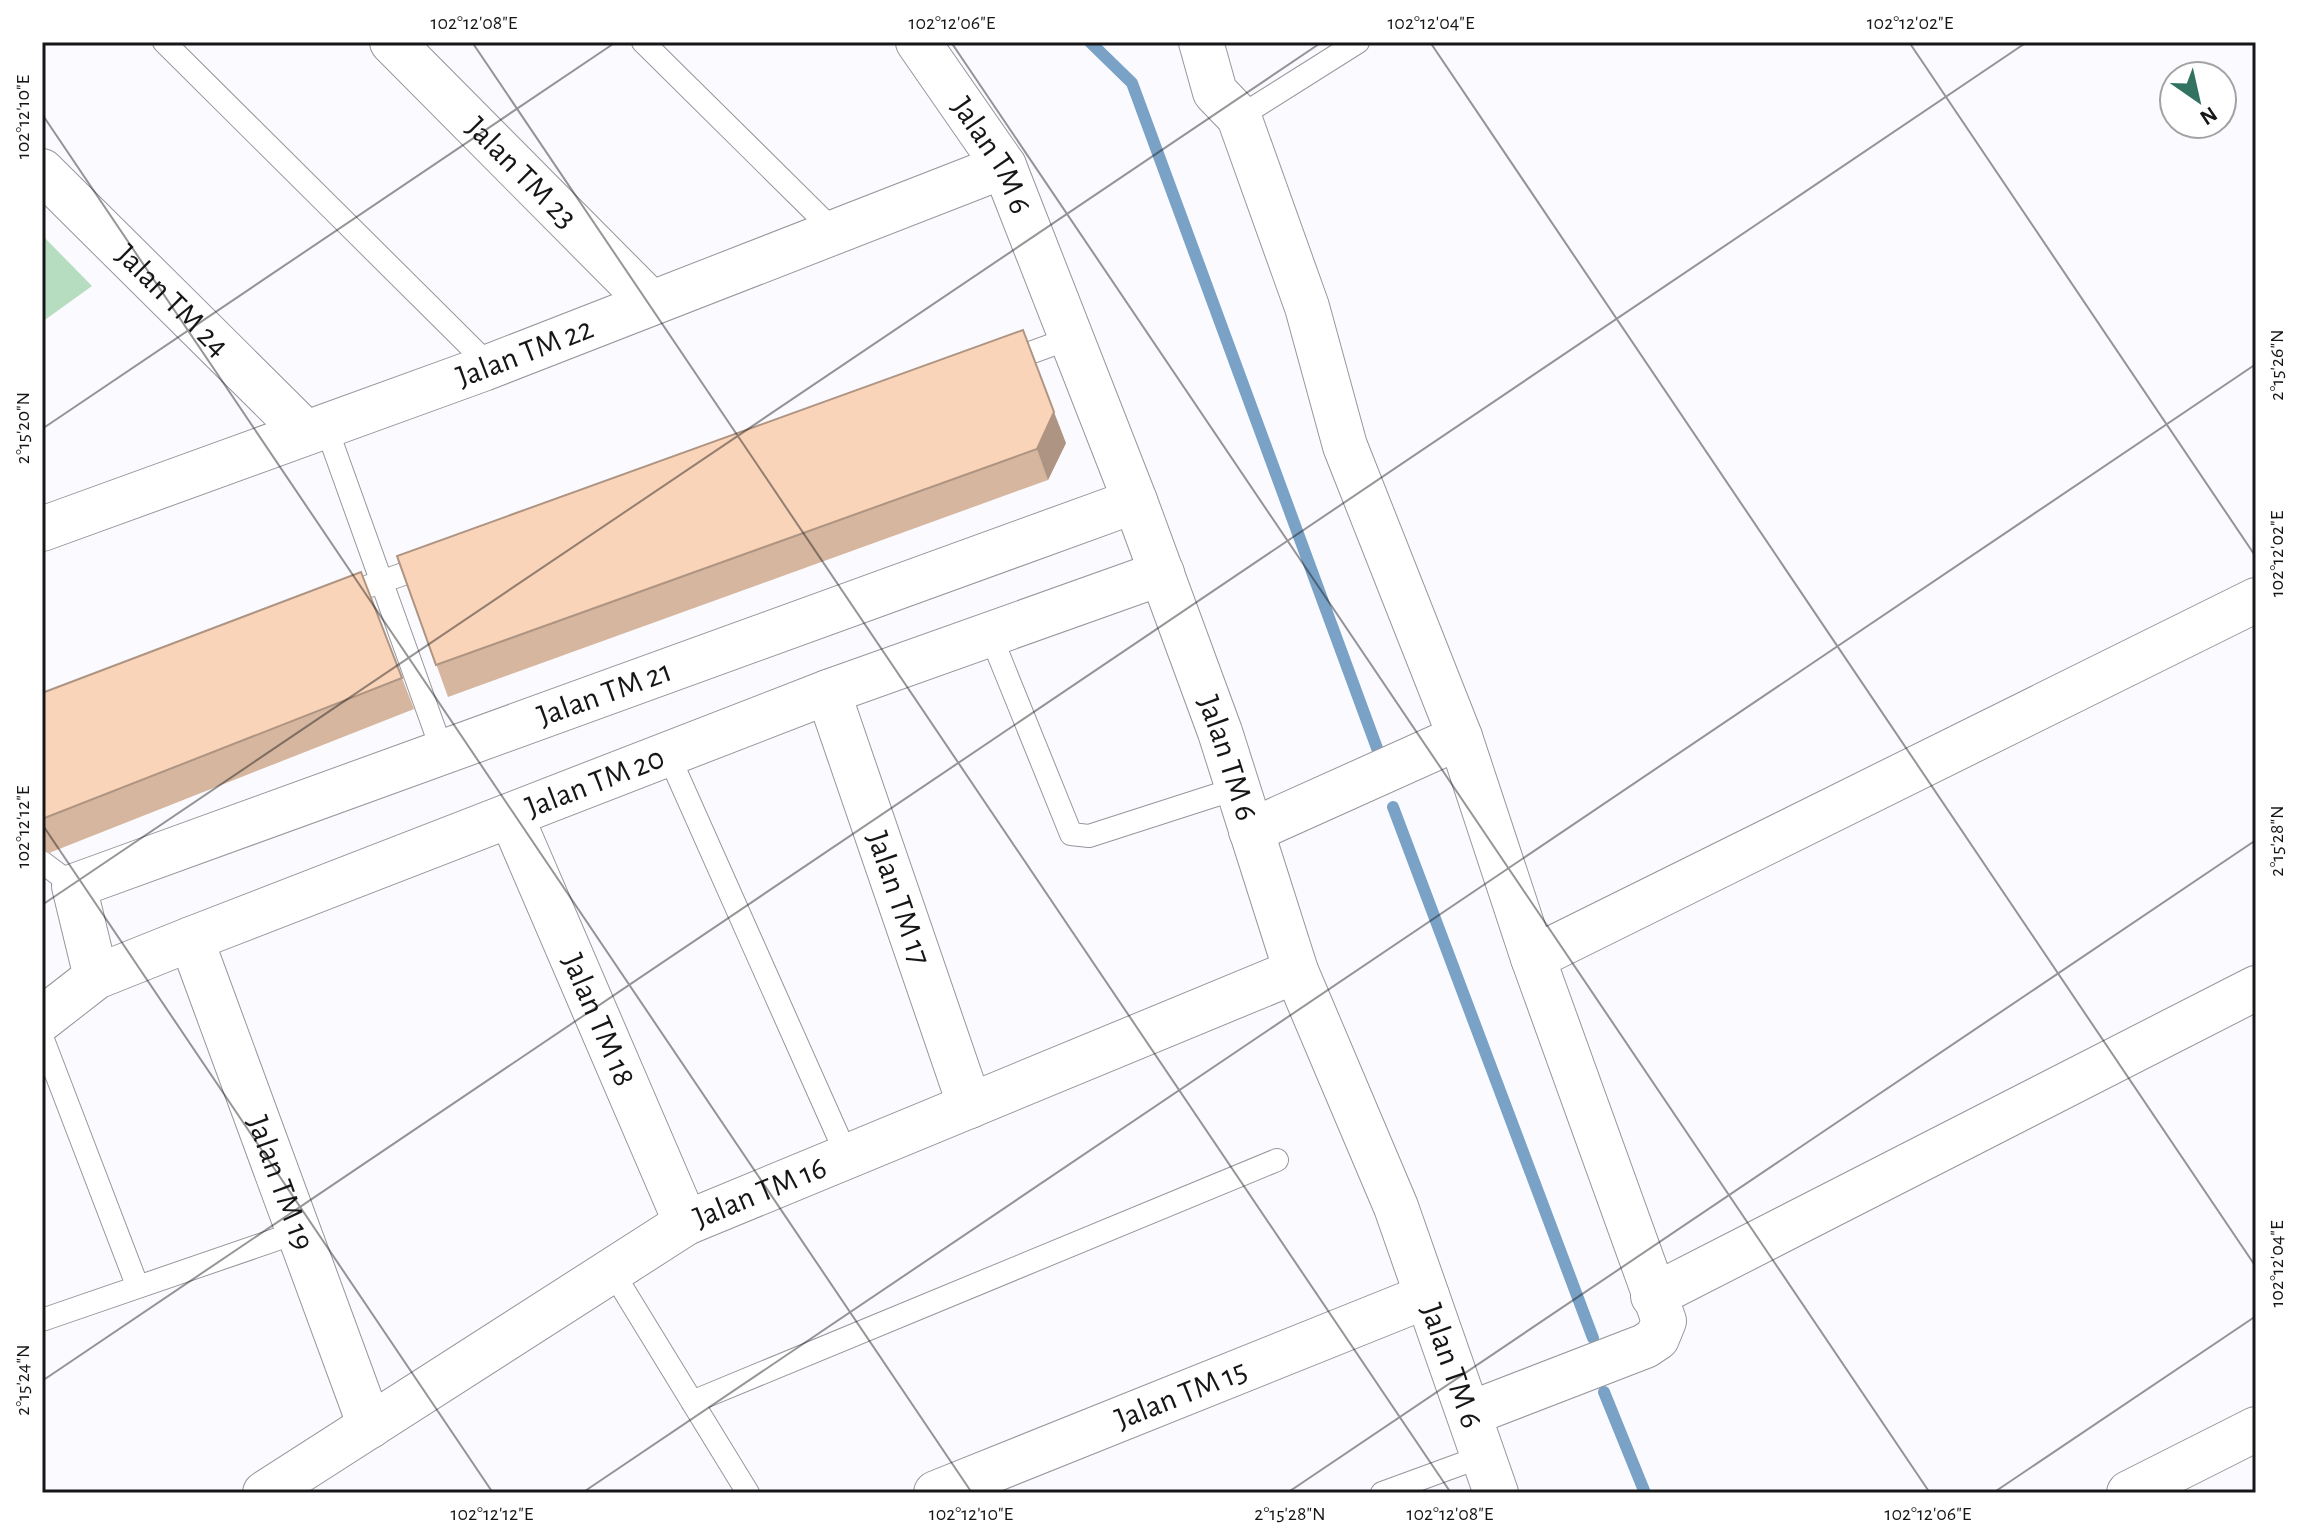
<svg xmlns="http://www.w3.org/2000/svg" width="2298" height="1535" font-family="'Alegreya Sans',sans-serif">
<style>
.green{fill:#b7ddc0}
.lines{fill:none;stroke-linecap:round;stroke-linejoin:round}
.stream{stroke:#79a2c6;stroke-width:12}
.lane-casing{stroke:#96969c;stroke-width:24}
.street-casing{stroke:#96969c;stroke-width:46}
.lane{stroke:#fff;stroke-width:22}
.street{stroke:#fff;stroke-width:44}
.wall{fill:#d6b69f}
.shaded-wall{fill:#ae9482}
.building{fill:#f9d4b9;stroke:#ae9482;stroke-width:2}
.ticks{fill:none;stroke:#161618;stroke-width:2;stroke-opacity:0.45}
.labels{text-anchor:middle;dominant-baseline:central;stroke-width:7;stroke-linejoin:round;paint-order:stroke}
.street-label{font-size:32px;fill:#161618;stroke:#fff}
.neatline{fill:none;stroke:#161618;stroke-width:3}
.ticks-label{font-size:20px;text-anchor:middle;fill:#161618}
</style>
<rect width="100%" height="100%" fill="#fbfbff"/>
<!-- green -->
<path class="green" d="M42 235 92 286 42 322Z"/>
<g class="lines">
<!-- stream -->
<path class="stream" d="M1090 42 1132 83 1381 759
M1393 807 1593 1338
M1604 1392 1645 1493"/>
<!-- lane casing -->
<g class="lane-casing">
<path id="lane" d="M164 42 490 366
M643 42 834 231
M1239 117 1358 42
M1005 362 1071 338
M325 424 443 753
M341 596 429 565
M990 634 1071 834 1089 836 1238 788
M668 754 847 1156
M42 862 74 886
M42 1037 137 1285
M612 1271 748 1493
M42 1320 298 1232
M692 1402 1277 1160
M1382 1493 1483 1456"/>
</g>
<!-- street casing -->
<g class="street-casing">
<g id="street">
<path id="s1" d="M392 42 650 302"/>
<path id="s2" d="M918 42 1004 166 1135 501 1220 732 1296 971 1396 1207 1496 1493"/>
<path d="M1201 42 1215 92 1239 117 1307 307 1345 446 1460 737 1533 958 1664 1321 1657 1338 1645 1346 1469 1414"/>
<path id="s3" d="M42 171 304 431"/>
<path id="s4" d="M42 529 483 369 1004 166"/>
<path id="s5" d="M828 692 970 1106"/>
<path id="s6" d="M511 816 686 1223"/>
<path d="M1251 831 1460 737"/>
<path id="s7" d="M191 939 370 1426"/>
<path d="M1533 958 2256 600"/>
<path id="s8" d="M96 977 74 886 1135 501"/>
<path id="s9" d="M42 1019 96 977 191 939 828 692 1162 573"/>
<path d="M1653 1296 2256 988"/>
<path id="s10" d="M265 1493 686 1223 1296 971"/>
<path id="s11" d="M936 1493 1427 1296"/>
<path d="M2129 1493 2256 1429"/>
</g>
</g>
<!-- lane -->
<use href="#lane" class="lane"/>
<!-- street -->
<use href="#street" class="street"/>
</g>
<!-- wall -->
<path class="wall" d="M1066 443 1048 480 448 697 397 556Z
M402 678 414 709 49 853 42 850V693Z"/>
<!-- shaded-wall -->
<path class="shaded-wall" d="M1054 412 1066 443 1048 480 1037 449Z"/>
<!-- building -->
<path class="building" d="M1023 330 1054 412 1037 449 436 665 397 556Z
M361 572 402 678 42 819V693Z"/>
<!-- ticks -->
<path class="ticks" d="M472 42 1451 1493M951 42 1930 1493M1430 42 2256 1267M1909 42 2256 557M42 114 972 1493M42 429 616 42M42 824 493 1493M42 905 1322 42M42 1381 2027 42M582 1493 2256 364M1287 1493 2256 840M1993 1493 2256 1316"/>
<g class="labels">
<!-- street labels -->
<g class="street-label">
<text stroke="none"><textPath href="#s2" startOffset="136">Jalan TM 6</textPath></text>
<text stroke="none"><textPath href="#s1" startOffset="184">Jalan TM 23</textPath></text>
<text stroke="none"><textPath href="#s3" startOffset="184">Jalan TM 24</textPath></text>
<text stroke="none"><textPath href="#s4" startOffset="514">Jalan TM 22</textPath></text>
<text stroke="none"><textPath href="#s8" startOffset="658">Jalan TM 21</textPath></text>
<text stroke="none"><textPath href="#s2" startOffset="784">Jalan TM 6</textPath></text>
<text stroke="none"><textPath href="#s9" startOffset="604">Jalan TM 20</textPath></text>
<text stroke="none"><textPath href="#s5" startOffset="218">Jalan TM 17</textPath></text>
<text stroke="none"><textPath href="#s6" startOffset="222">Jalan TM 18</textPath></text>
<text stroke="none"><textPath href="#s7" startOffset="260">Jalan TM 19</textPath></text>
<text stroke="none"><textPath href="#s10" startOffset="580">Jalan TM 16</textPath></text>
<text stroke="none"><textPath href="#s2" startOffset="1432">Jalan TM 6</textPath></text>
<text stroke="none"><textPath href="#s11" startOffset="264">Jalan TM 15</textPath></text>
</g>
</g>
<!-- border -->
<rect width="2298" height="1535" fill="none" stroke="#ffffff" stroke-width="88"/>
<!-- north arrow -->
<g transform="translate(2198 100) rotate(146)"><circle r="38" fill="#ffffff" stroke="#a2a2a3" stroke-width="2"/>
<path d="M0-6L14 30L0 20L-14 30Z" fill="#317261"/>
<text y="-12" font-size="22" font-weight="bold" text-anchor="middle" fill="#161618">N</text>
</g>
<rect x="44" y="44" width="2210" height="1447" class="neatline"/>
<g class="ticks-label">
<text x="474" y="29">102°12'08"E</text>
<text x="952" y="29">102°12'06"E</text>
<text x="1431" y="29">102°12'04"E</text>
<text x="1910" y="29">102°12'02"E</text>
<text transform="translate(22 117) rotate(-90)" y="7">102°12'10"E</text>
<text transform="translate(2276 365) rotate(-90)" y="7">2°15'26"N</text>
<text transform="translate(22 428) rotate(-90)" y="7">2°15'20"N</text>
<text transform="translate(2276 554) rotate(-90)" y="7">102°12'02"E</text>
<text transform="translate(22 827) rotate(-90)" y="7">102°12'12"E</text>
<text transform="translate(2276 841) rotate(-90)" y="7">2°15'28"N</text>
<text transform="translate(2276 1264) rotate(-90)" y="7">102°12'04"E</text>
<text transform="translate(22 1380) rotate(-90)" y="7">2°15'24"N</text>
<text x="492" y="1520">102°12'12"E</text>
<text x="971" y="1520">102°12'10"E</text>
<text x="1290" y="1520">2°15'28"N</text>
<text x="1450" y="1520">102°12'08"E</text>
<text x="1928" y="1520">102°12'06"E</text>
</g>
</svg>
